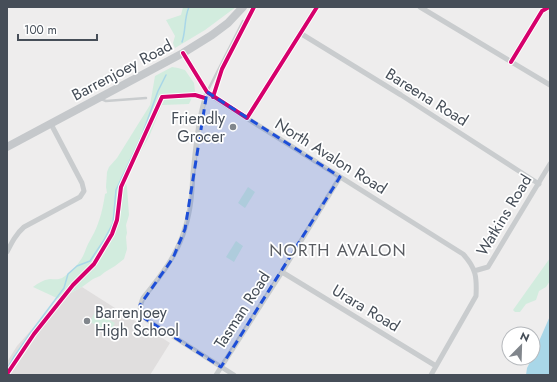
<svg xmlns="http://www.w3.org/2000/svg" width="557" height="382" font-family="Jost,sans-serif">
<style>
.education{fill:#e0dede}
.green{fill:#d2ecde}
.water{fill:#a9d7e8}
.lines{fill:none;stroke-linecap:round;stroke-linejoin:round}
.stream{stroke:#a9d7e8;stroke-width:1.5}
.service{stroke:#c9ccce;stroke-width:2.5}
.minor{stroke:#c9ccce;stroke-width:5}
.primary{stroke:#c5c8cb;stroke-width:8}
.cycleway-casing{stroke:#fff;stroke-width:6}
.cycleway{stroke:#d6006c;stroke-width:4}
.marked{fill:#1d4ed8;fill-opacity:0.2;stroke:#1d4ed8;stroke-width:3;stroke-dasharray:8 5;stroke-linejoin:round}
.poi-dot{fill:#81868c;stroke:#fff;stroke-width:1.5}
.labels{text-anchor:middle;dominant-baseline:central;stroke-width:3.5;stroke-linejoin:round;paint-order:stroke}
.street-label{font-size:16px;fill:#464e58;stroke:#fff}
.poi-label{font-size:16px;fill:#464e58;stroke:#fff;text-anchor:end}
.neighbourhood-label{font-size:17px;letter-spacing:1px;fill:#595c61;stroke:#fff}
</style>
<rect width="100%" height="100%" fill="#eeeded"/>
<!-- education -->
<path class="education" d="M82 287 170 343 150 375H7V362L17 346 59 299Z"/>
<!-- green -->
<path class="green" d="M183 7H236L205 30 175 48 173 43 175 36 166 20 181 15Z
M172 67 178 68 185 70 194 83 195 91 189 104 162 105 149 137 141 151 124 177 127 187 129 215 126 225 127 233 126 237 127 249 124 259 115 266 105 272 100 276 93 279 82 287 59 299 33 287C38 283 43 280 50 279 54 279 58 280 62 278 70 273 79 264 83 256 85 252 86 248 88 244 90 240 92 237 94 233 100 221 103 208 105 194L107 193 106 187 107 172 109 167 117 158 150 105 155 76Z
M248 187 255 192 245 208 238 203Z
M236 241 243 246 234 262 226 257Z
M550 258V281L546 287 539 291 536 300 526 304 520 312H515L513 310Z
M95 312 115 323 110 332 90 322Z"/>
<!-- water -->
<path class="water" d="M550 316V375H526L527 368 532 358H533V355Z"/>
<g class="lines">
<!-- stream -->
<path class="stream" d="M182 42C186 31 184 18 189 7
M7 369 14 357 31 332 64 288 68 274 77 266 90 261 104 240 113 223 116 190 142 135 158 91 166 75"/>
<!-- service -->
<path class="service" d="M207 92 243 21
M101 99 106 101 146 98"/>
<!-- minor -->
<path class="minor" d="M420 7 550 85
M300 33 401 95 539 184
M183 53 207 92 213 97 463 254C476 268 477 277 476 296L431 375
M511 62 542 11 549 7
M207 92C198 118 196 146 193 173 192 192 191 210 185 228 178 254 160 277 143 298 137 312 141 316 152 323L234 375
M247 118 317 7
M7 252C12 242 16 234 24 227L80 197 84 191 82 183 51 124
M474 271 488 267 550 164
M282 272 436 366
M216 375 282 272 340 177"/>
<!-- primary -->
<path class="primary" d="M7 147 183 53 212 35 228 23 243 7"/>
<!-- cycleway casing -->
<g class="cycleway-casing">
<path id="cycleway" d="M183 53 207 92 247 118 317 7
M511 62 542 11 549 7
M213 97 222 69 254 7
M7 374 34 334 73 285 94 264 112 234 117 220 121 187 162 97 195 95 205 98"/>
</g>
<!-- cycleway -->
<use href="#cycleway" class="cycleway"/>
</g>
<!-- marked area -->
<path class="marked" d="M207 92 340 177 221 367 144 318 140 305 173 258 185 229Z"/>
<!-- markers -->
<g class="poi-dot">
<circle cx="233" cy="127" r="4"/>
<circle cx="87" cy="321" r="4"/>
</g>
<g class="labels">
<!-- street labels -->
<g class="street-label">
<text transform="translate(122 70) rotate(-28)">Barrenjoey Road</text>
<text transform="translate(427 97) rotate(32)">Bareena Road</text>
<text transform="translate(331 156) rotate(32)">North Avalon Road</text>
<text transform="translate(504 215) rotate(-59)">Watkins Road</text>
<text transform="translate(366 308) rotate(31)">Urara Road</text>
<text transform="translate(242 310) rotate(-57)">Tasman Road</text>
</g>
<!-- poi labels -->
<g class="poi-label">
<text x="225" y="118">Friendly<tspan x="225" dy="18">Grocer</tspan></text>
<text x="95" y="312" text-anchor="start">Barrenjoey<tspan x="95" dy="18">High School</tspan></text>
</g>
<!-- neighbourhood labels -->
<g class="neighbourhood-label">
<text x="338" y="250">NORTH AVALON</text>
</g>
</g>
<!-- border -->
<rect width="557" height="382" fill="none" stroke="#464e58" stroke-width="16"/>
<!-- north arrow -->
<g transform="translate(521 346) rotate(23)"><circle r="19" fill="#ffffff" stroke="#b5b8bc"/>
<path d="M0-3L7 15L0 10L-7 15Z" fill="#81868c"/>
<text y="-6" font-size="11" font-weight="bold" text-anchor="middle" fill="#464e58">N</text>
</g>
<!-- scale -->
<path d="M18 34v6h79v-6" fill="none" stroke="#464e58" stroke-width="2"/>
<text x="24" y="34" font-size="12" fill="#464e58" stroke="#ffffff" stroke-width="3" paint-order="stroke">100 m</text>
</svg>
